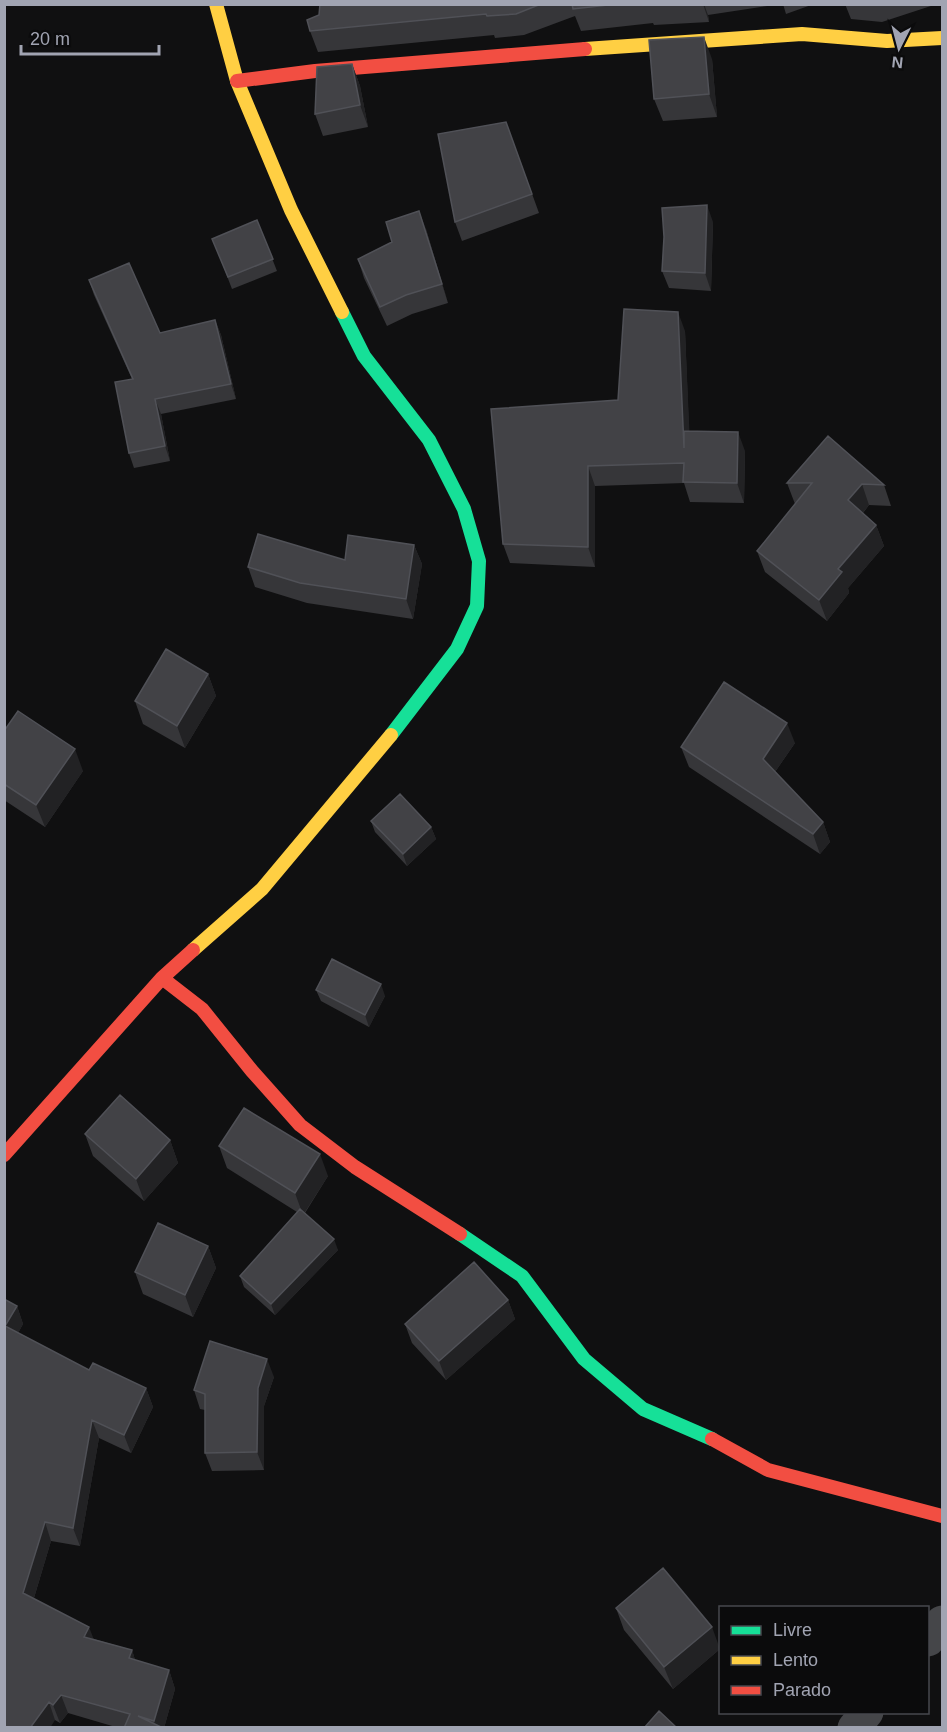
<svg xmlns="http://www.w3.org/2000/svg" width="947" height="1732" font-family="Helvetica,sans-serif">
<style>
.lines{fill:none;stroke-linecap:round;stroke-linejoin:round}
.street{stroke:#454649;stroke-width:33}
.fast{stroke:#16e098;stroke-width:14}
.slow{stroke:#ffcf43;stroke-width:14}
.jam{stroke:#f24e42;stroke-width:14}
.wall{fill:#363639}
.shaded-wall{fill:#222224}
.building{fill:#424246;stroke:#505157;stroke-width:1.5}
</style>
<rect width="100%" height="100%" fill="#101011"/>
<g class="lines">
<!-- street -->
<path class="street" d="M928 1640 942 1622
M854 1728 867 1712"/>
<!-- fast -->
<path class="fast" d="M342 312 364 356 429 440 464 509 479 561 477 606 457 649 391 735
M460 1234 522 1276 584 1359 643 1409 712 1439"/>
<!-- slow -->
<path class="slow" d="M216 4 237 81 291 210 342 312
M585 49 802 34 887 41 942 38
M193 950 262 889 391 735"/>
<!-- jam -->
<path class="jam" d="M237 81 315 71 585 49
M162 978 202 1009 252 1071 300 1125 355 1167 460 1234
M4 1155 162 978 193 950
M712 1439 768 1470 942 1516"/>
</g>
<!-- wall -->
<path class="wall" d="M320 4H781L708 15 709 22 654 25 653 23 581 31 575 16 524 35 495 38 494 35 318 52 310 31 319 15Z
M783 4H814L786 14Z
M845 4H937L882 22 851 19Z
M712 59 717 117 663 121 654 99Z
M352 64 360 86 368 127 323 136 315 114Z
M506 122 539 213 462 241 455 222Z
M257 220 277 271 232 289 217 250Z
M713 222 711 291 669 288 662 271 664 237Z
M426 229 448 303 412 314 387 326 364 278 358 259Z
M89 280 160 333 215 320 221 335 236 399 161 414 170 461 134 468 129 453 132 379 94 295Z
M685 331 689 431 745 451 744 503 690 502 684 483 595 486V567L510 563 503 544 618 400Z
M787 483 884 485 891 506 869 505 863 513 876 525 884 546 848 588 849 593 827 621 765 572 757 551 795 504Z
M414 545 422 564 413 619 307 603 255 587 248 567 345 560Z
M208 674 216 696 185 748 143 724 135 701Z
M4 731 83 771 45 827 4 800Z
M795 743 775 772 823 822 830 842 820 854 689 767 681 747Z
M371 821 431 827 436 839 407 866 375 832Z
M316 990 385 996 369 1027 321 1001Z
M85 1134 170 1140 178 1163 144 1201 93 1156Z
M219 1146 328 1176 305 1213 338 1250 275 1315 244 1287 240 1276 297 1212 227 1168Z
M208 1246 216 1268 193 1317 143 1294 135 1272Z
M508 1300 515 1319 446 1380 412 1343 405 1324Z
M17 1306 23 1324 18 1333 89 1370 146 1388 153 1407 131 1453 99 1438 80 1546 51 1541 34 1598 94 1639 132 1650 135 1660 169 1670 175 1689 164 1728H119L68 1713 60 1723 55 1720 4 1728Z
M274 1377 264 1406V1470L212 1471 205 1453V1410L200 1409 194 1390Z
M616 1608 720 1649 673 1689 624 1630Z"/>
<!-- shaded-wall -->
<path class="shaded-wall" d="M703 4H704L708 15 709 22Z
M704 37 712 59 717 117 709 94Z
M352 64 360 86 368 127 360 105Z
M707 205 713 222 711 291 705 273Z
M419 211 426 229 448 303 442 284Z
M678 312 685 331 691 467 684 448Z
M215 320 221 335 236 399 231 384Z
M155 399 161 414 170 461 165 446Z
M738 432 745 451 744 503 737 483Z
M588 466 595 486V567L588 547Z
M862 484 869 505 856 521 848 500Z
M876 525 884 546 848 588 849 593 827 621 819 600 838 569Z
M414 545 422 564 413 619 406 599Z
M208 674 216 696 185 748 177 726Z
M787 723 795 743 770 779 763 759Z
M75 749 83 771 45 827 36 805Z
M823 822 830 842 820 854 813 834Z
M431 827 436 839 407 866 403 854Z
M381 984 385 996 369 1027 365 1015Z
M170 1140 178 1163 144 1201 136 1179Z
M320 1154 328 1176 303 1215 295 1193Z
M334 1239 338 1250 275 1315 271 1304Z
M208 1246 216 1268 193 1317 185 1295Z
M508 1300 515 1319 446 1380 439 1361Z
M17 1306 23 1324 12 1344 5 1326Z
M267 1359 274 1377 264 1406V1470L257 1452 258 1388Z
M146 1388 153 1407 131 1453 124 1435Z
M92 1420 99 1438 80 1546 73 1528Z
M45 1522 51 1541 30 1611 23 1593Z
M89 1627 96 1645 84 1637Z
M712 1627 720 1649 673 1689 664 1667Z
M132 1650 138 1669 129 1658Z
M169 1670 175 1689 164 1728H156L154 1721Z
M61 1695 68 1713 60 1723 53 1705Z
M49 1702 55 1720 50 1728H30Z"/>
<!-- building -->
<path class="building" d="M320 4H541L516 14 487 16 486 14 310 31 307 20 319 15Z
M572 4H617L573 9Z
M704 37 709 94 654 99 649 40Z
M352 64 360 105 315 114 317 67Z
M506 122 532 194 455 222 438 134Z
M707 205 705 273 662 271 664 237 662 208Z
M419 211 442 284 406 295 380 307 358 259 392 242 386 222Z
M257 220 273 259 228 277 212 239Z
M129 263 160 333 215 320 231 384 155 399 165 446 129 453 115 382 133 379 89 280Z
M624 309 678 312 684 448V431L738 432 737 483 683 482 684 463 588 466V547L503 544 491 409 618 400Z
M828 436 884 485 862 484 848 500 876 525 838 569 842 572 819 600 757 551 812 483H787Z
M258 534 345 560 348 535 414 545 406 599 300 583 248 567Z
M166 649 208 674 177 726 135 701Z
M724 682 787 723 763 759 823 822 813 834 681 747Z
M18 711 75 749 36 805 4 784V731Z
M400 794 431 827 403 854 371 821Z
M332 959 381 984 365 1015 316 990Z
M120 1095 170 1140 136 1179 85 1134Z
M244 1108 320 1154 295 1193 219 1146Z
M300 1209 334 1239 271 1304 240 1276Z
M158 1223 208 1246 185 1295 135 1272Z
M474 1262 508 1300 439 1361 405 1324Z
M4 1299 17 1306 5 1326 89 1370 93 1363 146 1388 124 1435 92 1420 73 1528 45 1522 23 1593 89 1627 84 1637 132 1650 129 1658 169 1670 154 1721 138 1716 163 1728H124L130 1714 61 1695 53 1705 49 1702 30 1728H4Z
M210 1341 267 1359 258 1388 257 1452 205 1453V1394L194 1390Z
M663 1568 712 1627 664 1667 616 1608Z
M659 1711 677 1728H644Z"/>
<!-- border -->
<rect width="947" height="1732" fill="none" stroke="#a1a4b2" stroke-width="12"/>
<!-- legend -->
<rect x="719" y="1606" width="210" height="108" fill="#0b0b0c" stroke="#47484e" stroke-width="1.5"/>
<rect x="731" y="1626" width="30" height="9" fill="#16e098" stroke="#47484e" stroke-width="1.5"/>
<text x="773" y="1636" font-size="18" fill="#a1a4b2">Livre</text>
<rect x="731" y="1656" width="30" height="9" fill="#ffcf43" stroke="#47484e" stroke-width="1.5"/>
<text x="773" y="1666" font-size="18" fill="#a1a4b2">Lento</text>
<rect x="731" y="1686" width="30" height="9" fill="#f24e42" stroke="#47484e" stroke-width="1.5"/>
<text x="773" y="1696" font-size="18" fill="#a1a4b2">Parado</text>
<!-- north arrow -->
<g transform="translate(899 48) rotate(186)" stroke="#0b0b0c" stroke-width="4.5" paint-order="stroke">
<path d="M0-4.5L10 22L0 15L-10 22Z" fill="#a1a4b2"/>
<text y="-9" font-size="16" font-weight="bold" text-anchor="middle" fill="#a1a4b2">N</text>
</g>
<!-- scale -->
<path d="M21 45v9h138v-9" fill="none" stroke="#a1a4b2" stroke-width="3"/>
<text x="30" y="45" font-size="18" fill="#a1a4b2" stroke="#0b0b0c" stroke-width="4.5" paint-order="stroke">20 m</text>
</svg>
